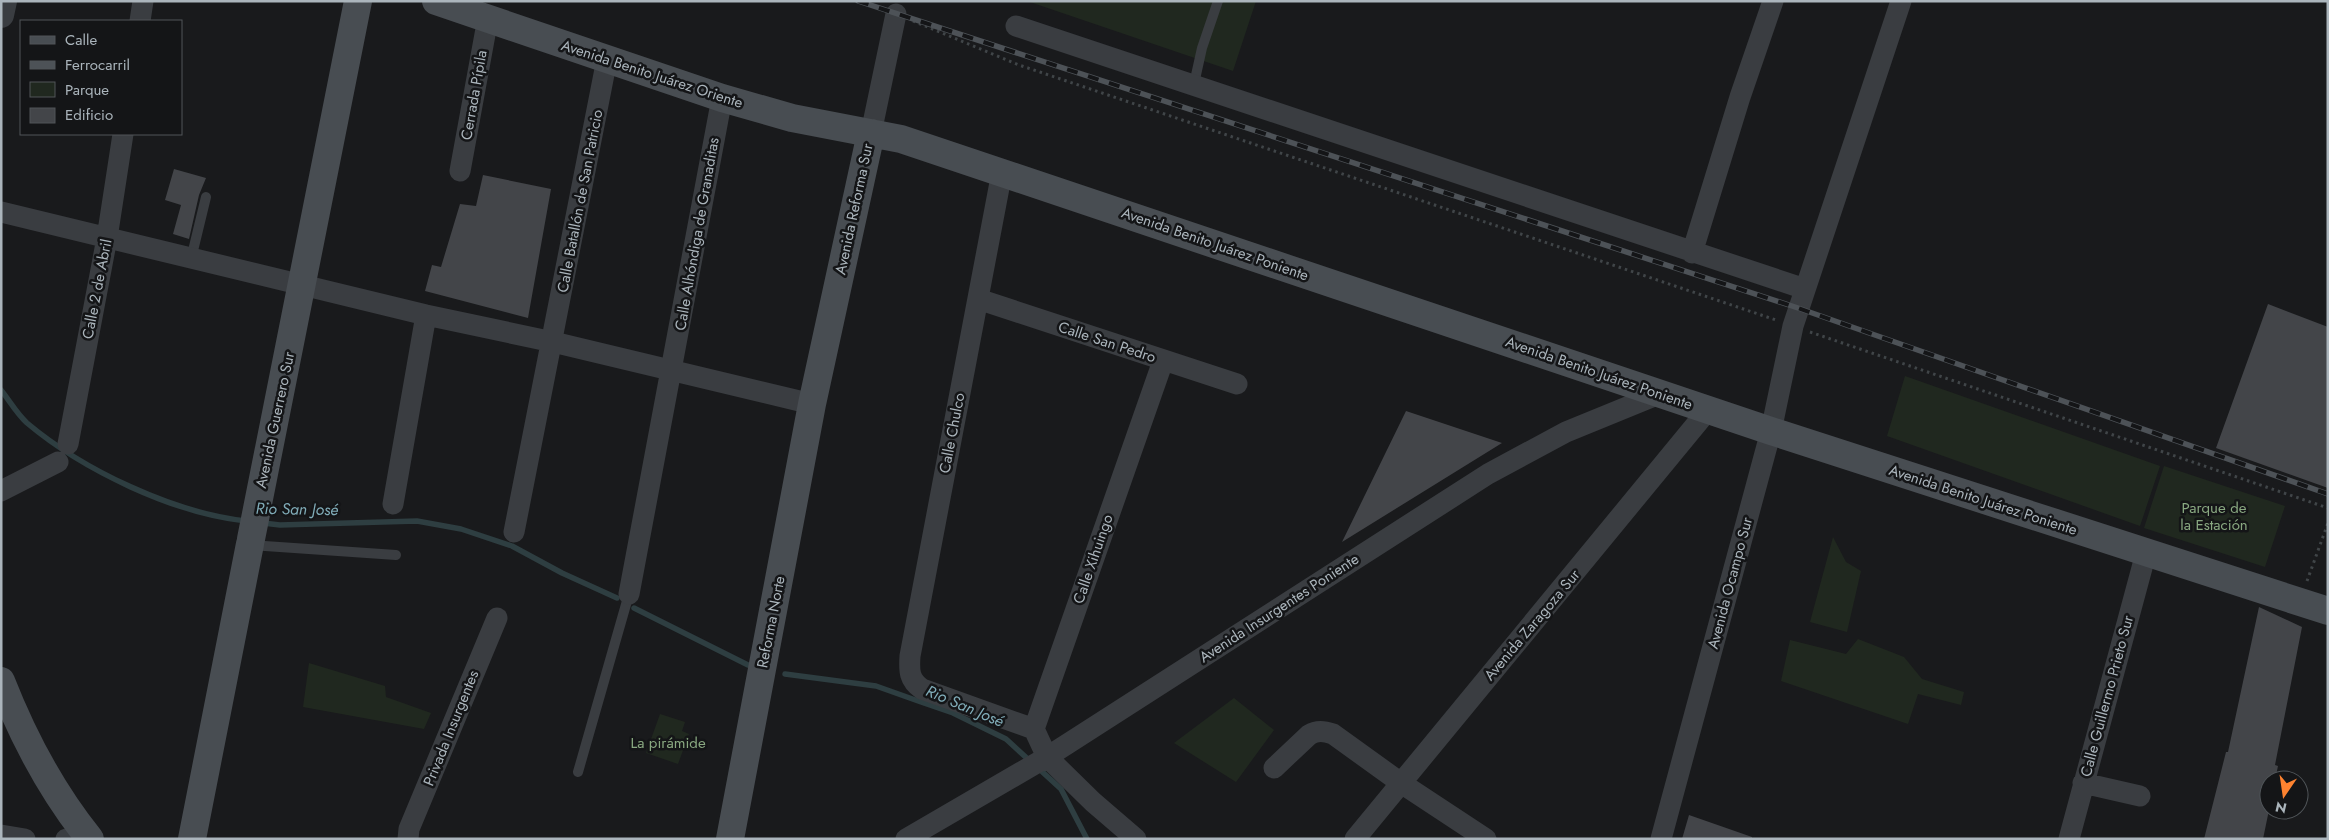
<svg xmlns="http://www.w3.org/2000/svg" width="2329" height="840" font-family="Jost,sans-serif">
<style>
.green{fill:#20281f}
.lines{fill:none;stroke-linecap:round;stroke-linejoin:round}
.stream{stroke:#2e3e41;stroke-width:5.5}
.building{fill:#434549}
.path{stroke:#404548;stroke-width:3;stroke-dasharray:2.5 4;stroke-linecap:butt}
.service{stroke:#3a3d41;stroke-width:10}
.minor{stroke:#3a3d41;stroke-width:21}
.tertiary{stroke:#3a3d41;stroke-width:26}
.secondary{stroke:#484d52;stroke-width:28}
.rail-casing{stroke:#4d5257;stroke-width:5.5}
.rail{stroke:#141517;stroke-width:4;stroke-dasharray:11;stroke-linecap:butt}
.labels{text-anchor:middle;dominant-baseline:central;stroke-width:5;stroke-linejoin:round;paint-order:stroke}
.street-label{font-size:15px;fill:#abb5bc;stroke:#141517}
.park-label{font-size:15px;fill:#89a881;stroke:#141517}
.water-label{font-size:16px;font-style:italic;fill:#81adb9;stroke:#141517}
</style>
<rect width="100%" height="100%" fill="#191a1c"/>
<!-- green -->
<path class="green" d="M1027 1H1256L1233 71Z
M1905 376 2160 466 2140 526 1887 436Z
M2164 466 2285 506 2265 567 2144 528Z
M1833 537 1846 562 1861 571 1847 632 1810 622Z
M1858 639 1904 657 1922 679 1964 692 1961 705 1918 694 1908 724 1781 681 1790 640 1846 654Z
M309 663 385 686 386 697 431 713 424 729 303 707Z
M1234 698 1274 730 1236 782 1174 743Z
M660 714 685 722 682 731 689 734 678 764 646 753Z"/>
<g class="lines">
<!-- stream -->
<path class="stream" d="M1 390C9 400 17 414 27 423 83 470 173 513 246 521
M263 523 280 525 417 521 461 529 512 546 562 573 617 598
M634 608 748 665
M785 674 876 686 921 702 953 713 1006 739 1030 761
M1037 767 1061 789 1087 839"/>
</g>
<!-- building -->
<path class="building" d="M174 169 206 178 199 195 189 239 173 234 181 205 165 200Z
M483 175 551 189 528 318 425 291 432 265 441 267 460 204 476 206Z
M2268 304 2328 327V488L2216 448Z
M1406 411 1502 443 1342 542Z
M2259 607 2302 627 2275 765 2278 766 2275 780H2269V810L2263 839H2204L2226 752H2228Z
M1689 815 1752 837V839H1682Z"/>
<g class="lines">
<!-- path -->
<path class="path" d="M913 21 1019 65 1776 320
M1810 332 2328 508
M2307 581 2328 523"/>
<!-- service -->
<path class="service" d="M1194 84 1202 48 1218 1
M191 259 206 197
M251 545 396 555
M578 772 629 594"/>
<!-- minor -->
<path class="minor" d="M140 21 143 1
M1016 26 1805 289
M871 133 896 14
M460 171 488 18
M1002 172 910 656C909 671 909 680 922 689L1034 729
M1 212 426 315 553 342 812 404
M1692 253 1740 97 1773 1
M978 299 1237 384
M68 444 107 238 123 134
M1 491 58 462
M393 504 426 315
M514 532 607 59
M629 594 722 98
M1274 768 1309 735C1317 730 1324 731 1333 734L1401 783 1486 839
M2083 783 2140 796
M1 835 25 839
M66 839 88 835
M408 839 409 829 497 618
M906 839 1047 757 1488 474 1566 432 1659 394
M1136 839 1093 802 1047 757 1034 729 1163 361
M1355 839 1708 410
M1661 839 1771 431 1793 326 1901 1
M2069 839 2146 553"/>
<!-- tertiary -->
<path class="tertiary" d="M1 15 4 1"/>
<!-- secondary -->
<path class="secondary" d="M436 1 722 98 792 118 901 139 1771 431 2328 611
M251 539 358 1
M1 681C23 737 52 792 90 839
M192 839 250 544
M730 839 812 404 871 133"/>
<!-- rail casing -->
<g class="rail-casing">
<path id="rail" d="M858 1 1798 308 2328 494"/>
</g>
<!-- rail -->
<use href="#rail" class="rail"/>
</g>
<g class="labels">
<!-- street labels -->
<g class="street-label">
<text transform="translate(652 74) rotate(18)">Avenida Benito Juárez Oriente</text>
<text transform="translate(474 95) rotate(-80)">Cerrada Pípila</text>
<text transform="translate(580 201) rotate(-79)">Calle Batallón de San Patricio</text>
<text transform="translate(854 209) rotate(-78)">Avenida Reforma Sur</text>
<text transform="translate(697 234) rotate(-80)">Calle Alhóndiga de Granaditas</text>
<text transform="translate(1215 244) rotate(19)">Avenida Benito Juárez Poniente</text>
<text transform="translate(97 289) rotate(-79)">Calle 2 de Abril</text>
<text transform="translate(1107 342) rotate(18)">Calle San Pedro</text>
<text transform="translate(1599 373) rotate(19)">Avenida Benito Juárez Poniente</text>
<text transform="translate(275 420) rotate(-78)">Avenida Guerrero Sur</text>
<text transform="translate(952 433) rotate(-79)">Calle Chulco</text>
<text transform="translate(1983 500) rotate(18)">Avenida Benito Juárez Poniente</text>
<text transform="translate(1093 559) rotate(-71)">Calle Xihuingo</text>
<text transform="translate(1730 583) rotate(-75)">Avenida Ocampo Sur</text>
<text transform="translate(1279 608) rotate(-33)">Avenida Insurgentes Poniente</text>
<text transform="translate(771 622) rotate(-79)">Reforma Norte</text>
<text transform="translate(1532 625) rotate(-50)">Avenida Zaragoza Sur</text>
<text transform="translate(2107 696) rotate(-75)">Calle Guillermo Prieto Sur</text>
<text transform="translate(451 728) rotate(-68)">Privada Insurgentes</text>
</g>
<!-- park labels -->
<g class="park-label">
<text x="2214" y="508">Parque de<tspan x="2214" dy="17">la Estación</tspan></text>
<text x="668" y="743">La pirámide</text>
</g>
<!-- water labels -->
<g class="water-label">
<text transform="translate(297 509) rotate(1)">Rio San José</text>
<text transform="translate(965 706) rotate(23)">Rio San José</text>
</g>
</g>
<!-- border -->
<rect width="2329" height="840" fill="none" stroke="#abb5bc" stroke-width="5"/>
<!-- legend -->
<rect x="20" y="20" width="162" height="115" fill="#141517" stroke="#505559"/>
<rect x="30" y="36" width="25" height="8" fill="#484d52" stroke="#505559"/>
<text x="65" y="45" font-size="15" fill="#abb5bc">Calle</text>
<rect x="30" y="61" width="25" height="8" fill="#4d5257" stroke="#505559"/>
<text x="65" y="70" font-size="15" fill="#abb5bc">Ferrocarril</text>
<rect x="30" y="82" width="25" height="15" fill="#20281f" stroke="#505559"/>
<text x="65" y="95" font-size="15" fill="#abb5bc">Parque</text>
<rect x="30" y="108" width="25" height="15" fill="#434549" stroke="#505559"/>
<text x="65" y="120" font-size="15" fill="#abb5bc">Edificio</text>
<!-- north arrow -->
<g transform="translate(2284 795) rotate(193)"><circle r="24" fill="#141517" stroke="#505559"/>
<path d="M0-4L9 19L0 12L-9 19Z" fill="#fe8330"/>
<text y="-8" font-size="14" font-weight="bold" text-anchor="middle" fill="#abb5bc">N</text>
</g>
</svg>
